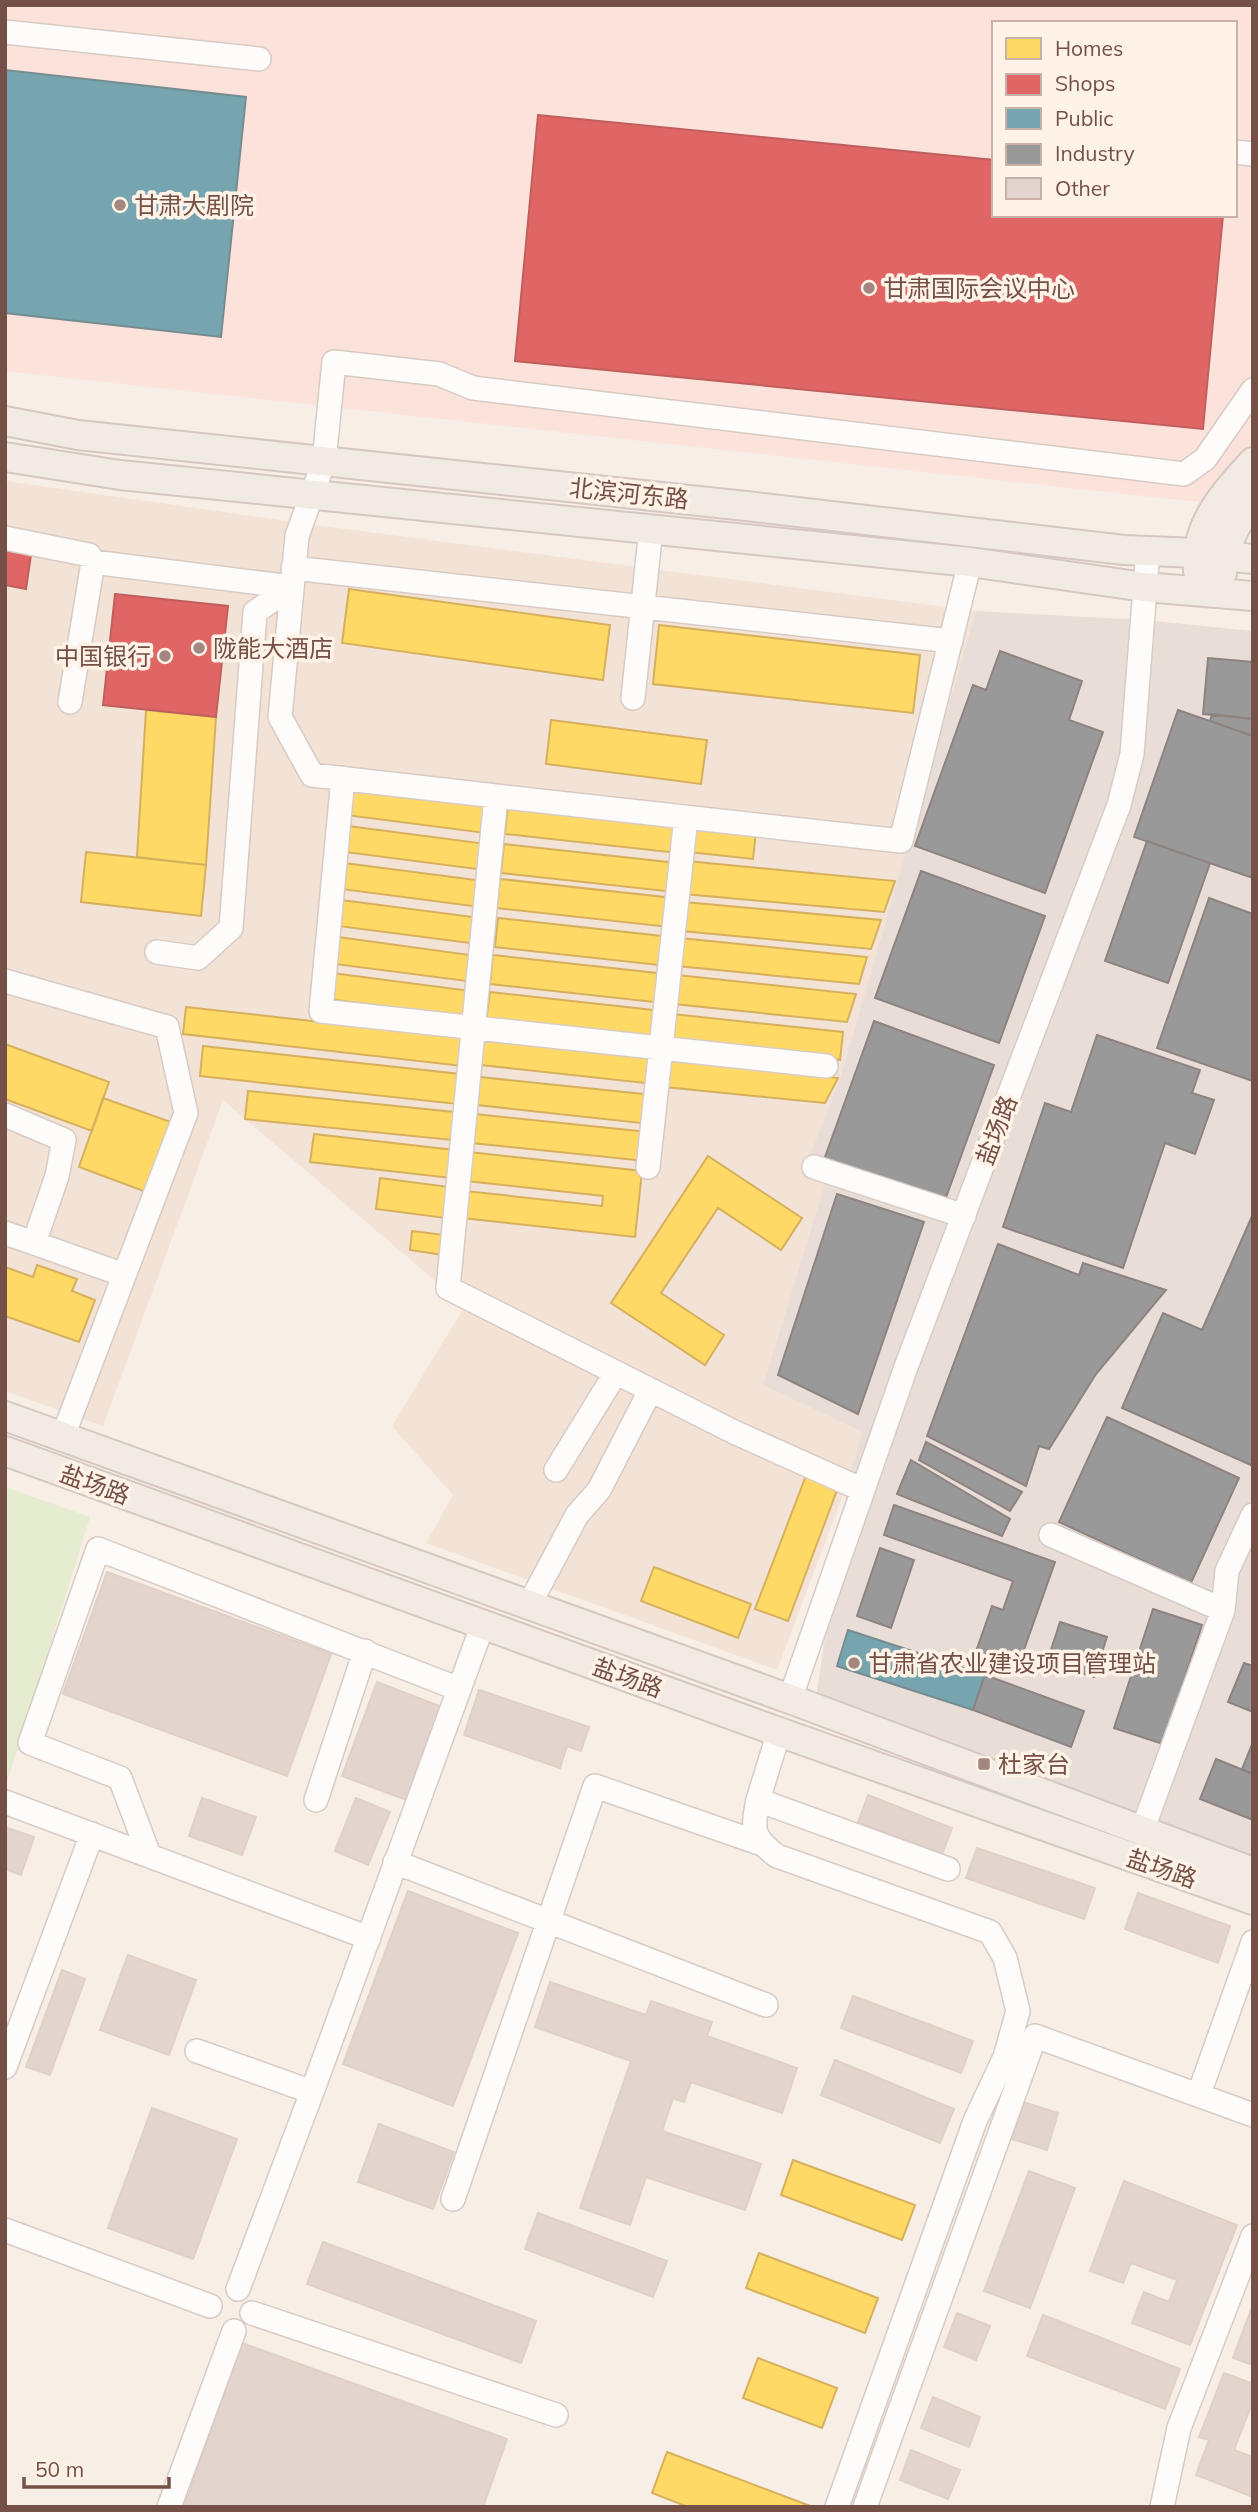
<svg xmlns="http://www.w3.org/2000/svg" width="1258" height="2512" font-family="Mulish,'Noto Sans SC',sans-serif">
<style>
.residential{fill:#f3e2d6}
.commercial{fill:#fbe2db;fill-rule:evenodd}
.industrial{fill:#e9ded7}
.green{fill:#e5ecd0}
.homes{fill:#ffd966;stroke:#d6b05c;stroke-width:2}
.shops{fill:#e06666;stroke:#c05f5c;stroke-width:2}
.public{fill:#76a5af;stroke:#768c90;stroke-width:2}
.industry{fill:#999;stroke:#8e8380;stroke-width:2}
.building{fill:#e3d5ce;stroke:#dfd0c8;stroke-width:2}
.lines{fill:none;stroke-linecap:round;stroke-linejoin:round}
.minor-casing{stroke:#d8cbc4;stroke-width:26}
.major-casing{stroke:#d5c8c3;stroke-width:32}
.minor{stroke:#fefcfb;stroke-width:23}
.major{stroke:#f2ebe3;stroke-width:28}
.poi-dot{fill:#a2877e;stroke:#fff2e7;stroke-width:2.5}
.labels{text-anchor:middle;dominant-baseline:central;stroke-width:7;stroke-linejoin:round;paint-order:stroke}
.poi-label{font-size:24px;fill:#755046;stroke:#fff2e7;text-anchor:start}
.street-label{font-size:24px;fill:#755046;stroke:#fff2e7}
</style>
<rect width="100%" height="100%" fill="#f7eee6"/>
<!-- residential -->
<path class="residential" d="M5 481 322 526 976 611 841 1075 805 1170 825 1183 763 1385 862 1432 848 1482 777 1670 426 1543 453 1495 392 1426 465 1306 223 1100 103 1426 5 1391Z"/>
<!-- commercial -->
<path class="commercial" d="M5 5H1253V508L5 371ZM994 23H1235V215H994Z"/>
<!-- industrial -->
<path class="industrial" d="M976 611 1144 620 1253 631 1252 1865 817 1692 848 1482 862 1432 763 1385 825 1183 804 1171 841 1075Z"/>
<!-- green -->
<path class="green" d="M5 1487 90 1517 8 1779 5 1778Z"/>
<!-- homes -->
<path class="homes" d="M349 589 610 625 603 680 342 643Z
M659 625 920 655 913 713 653 684Z
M146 710 216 717 206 865 137 857Z
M551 720 707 740 701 784 546 764Z
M349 789 488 807 485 833 346 815Z
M508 805 681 824 678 853 505 834Z
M692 824 756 831 753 859 689 852Z
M348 826 487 844 484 870 345 852Z
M504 844 677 863 674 892 501 873Z
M86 852 206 865 201 916 81 902Z
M687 861 895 881 884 912 684 894Z
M344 863 484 881 480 907 341 889Z
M500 879 673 898 669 927 497 908Z
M341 900 481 918 477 944 338 926Z
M684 902 881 920 871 949 682 931Z
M498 918 671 937 668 966 495 947Z
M338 937 477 956 474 982 335 964Z
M680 938 867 957 859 984 677 966Z
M493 955 666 974 663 1003 490 984Z
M332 973 471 991 468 1017 328 999Z
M677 975 856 994 847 1022 674 1004Z
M490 992 662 1011 659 1040 486 1021Z
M186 1007 465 1038 462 1066 183 1034Z
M672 1014 843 1032 840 1060 669 1041Z
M484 1036 657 1055 654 1084 481 1065Z
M5 1044 109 1082 92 1131 5 1099Z
M203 1046 460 1074 457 1104 200 1076Z
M668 1057 838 1078 825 1103 665 1087Z
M480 1077 653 1095 650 1124 477 1105Z
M248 1091 454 1112 452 1140 245 1119Z
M103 1098 171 1122 146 1192 79 1167Z
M475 1114 648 1132 645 1161 472 1143Z
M314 1134 454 1150 451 1178 310 1162Z
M469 1152 642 1171 635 1237 463 1218 466 1191 602 1206 603 1196 466 1181Z
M708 1156 802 1218 781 1250 718 1208 661 1293 724 1335 705 1365 611 1303Z
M380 1178 449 1187 445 1218 376 1209Z
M412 1231 445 1235 443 1255 410 1250Z
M37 1265 77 1279 72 1291 95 1300 79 1342 5 1316V1267L33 1277Z
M807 1473 839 1485 788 1621 755 1609Z
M654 1567 751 1604 738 1638 641 1601Z
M793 2160 915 2205 902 2240 781 2195Z
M759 2253 878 2298 865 2333 746 2288Z
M758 2358 837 2388 822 2428 743 2398Z
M667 2452 813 2507H688L652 2493Z"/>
<!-- shops -->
<path class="shops" d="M538 115 994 160V215H1223L1203 429 515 361Z
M5 544 32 548 26 589 5 585Z
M115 594 228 606 216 717 103 705Z"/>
<!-- public -->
<path class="public" d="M5 70 246 97 221 337 5 313Z
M848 1630 985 1675 973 1710 837 1666Z"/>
<!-- industry -->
<path class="industry" d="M1000 651 1082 681 1069 720 1103 732 1045 893 915 846 973 685 986 690Z
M1208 658 1253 662V719L1203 714Z
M1178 710 1253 736V878L1134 837Z
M1212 714 1253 719V736L1210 721Z
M1147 841 1210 863 1168 983 1105 961Z
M921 871 1045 916 999 1043 875 998Z
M1209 898 1253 914V1081L1157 1048Z
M874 1021 994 1065 944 1203 824 1160Z
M1097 1035 1200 1070 1192 1093 1214 1100 1195 1154 1165 1143 1123 1268 1003 1227 1045 1103 1071 1112Z
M837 1194 924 1222 858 1414 778 1375Z
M1253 1214V1466L1122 1408 1163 1313 1202 1330Z
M998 1244 1079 1275 1083 1263 1166 1290 1096 1374 1049 1449 1039 1446 1026 1486 927 1436Z
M1107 1417 1239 1478 1191 1583 1059 1522Z
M926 1442 1022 1492 1010 1511 919 1460Z
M911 1460 1010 1519 1002 1536 897 1494Z
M894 1505 1055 1562 1015 1675 973 1660 992 1606 1003 1610 1013 1581 884 1535Z
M880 1548 914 1560 891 1628 857 1616Z
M1153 1609 1202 1625 1163 1744 1114 1728Z
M1060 1622 1107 1637 1094 1677 1047 1662Z
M1244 1663 1253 1666V1712L1228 1702Z
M985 1675 1084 1711 1071 1747 973 1710Z
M1253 1742V1774L1242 1769Z
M1216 1759 1253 1774V1820L1200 1799Z"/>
<!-- building -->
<path class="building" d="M107 1572 331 1654 287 1776 63 1694Z
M377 1682 445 1708 409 1801 342 1776Z
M479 1690 589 1727 581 1751 567 1746 560 1768 464 1735Z
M868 1795 952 1828 942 1854 858 1822Z
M202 1798 256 1817 242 1855 189 1836Z
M356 1798 390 1812 368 1865 335 1851Z
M5 1827 34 1837 21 1875 5 1869Z
M977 1848 1095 1888 1084 1919 966 1878Z
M408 1891 518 1933 453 2106 343 2064Z
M1138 1893 1230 1926 1218 1963 1125 1929Z
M128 1955 196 1980 169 2055 100 2030Z
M62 1970 85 1979 50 2075 26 2067Z
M550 1982 646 2015 651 2001 712 2022 707 2036 797 2068 782 2113 691 2082 684 2102 673 2098 662 2131 761 2164 745 2210 646 2177 630 2225 580 2208 631 2061 535 2027Z
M853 1996 973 2041 961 2073 841 2028Z
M835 2060 954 2109 940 2143 821 2095Z
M1023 2102 1058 2113 1047 2150 1012 2139Z
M152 2108 237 2139 193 2259 108 2228Z
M379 2124 454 2152 433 2209 358 2182Z
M1029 2171 1075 2188 1030 2308 984 2291Z
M1124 2181 1237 2225 1190 2345 1132 2323 1144 2292 1169 2302 1177 2280 1131 2263 1123 2283 1090 2271Z
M538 2213 667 2261 653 2297 525 2249Z
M323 2242 536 2321 521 2363 307 2284Z
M1253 2304V2365L1233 2358Z
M957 2313 990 2326 976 2360 944 2347Z
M1043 2315 1180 2369 1165 2409 1027 2356Z
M242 2343 507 2439 483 2507H184Z
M1224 2373 1253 2384V2401L1234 2450 1253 2457V2497L1196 2475 1209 2440 1199 2437Z
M933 2397 980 2417 969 2447 921 2428Z
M911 2450 960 2470 948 2499 900 2480Z"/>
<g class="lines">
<!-- minor casing -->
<g class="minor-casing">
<path id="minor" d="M5 32 259 59
M1235 152 1253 154
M5 538 89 555 93 562
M293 568 951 641
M633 698 651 529
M70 702 93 562 292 587
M343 778 321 1011 826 1066
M496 796 312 775 280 717 297 536 324 461 334 362 439 374 473 388 1184 474 1205 459 1253 390
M157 952 198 958 231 928 255 612 292 587
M5 981 167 1027 186 1113 63 1436
M5 1115 64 1140 57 1176 34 1243 5 1233
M648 1167 686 817
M814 1167 964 1216
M34 1243 124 1275
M556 1470 615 1374
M863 1490 734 1432 448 1288 496 796 901 841 970 562
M1051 1535 1223 1610
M529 1605 577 1515 599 1490 650 1391
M790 1699 906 1367 1119 805 1132 754 1148 550
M779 1732 758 1800 948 1869
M316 1800 365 1651
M758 1800C752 1829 752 1838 777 1856L990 1932 1005 1958 1018 2011 1005 2057 975 2121 837 2507
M5 1802 369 1938
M1142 1831 1223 1610 1227 1571 1253 1515
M149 1855 120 1778 30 1743 98 1549 459 1689
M395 1862 766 2005
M197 2051 312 2092 238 2289
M5 2067 92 1834
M312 2092 483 1624
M1199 2094 1253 1942
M453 2199 595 1786 759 1843
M5 2230 210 2306
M252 2313 556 2415
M169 2507 234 2331
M865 2507 1035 2036 1253 2115
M1162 2507 1179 2428 1253 2236"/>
</g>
<!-- major casing -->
<g class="major-casing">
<path id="major" d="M5 421 78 435 746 506 1124 550 1197 553 1253 559
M5 457 120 475 970 562 1144 587 1253 596
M1198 571C1195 525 1223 495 1253 462
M1222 573C1224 544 1237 522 1253 498
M5 1416 790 1699 1253 1872
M5 1451 779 1732 1253 1900"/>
</g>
<!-- minor -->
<use href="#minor" class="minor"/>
<!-- major -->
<use href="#major" class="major"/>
</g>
<!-- markers -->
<g class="poi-dot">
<circle cx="120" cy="205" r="7"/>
<circle cx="869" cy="288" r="7"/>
<circle cx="199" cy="648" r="7"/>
<circle cx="165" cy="656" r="7"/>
<circle cx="854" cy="1663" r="7"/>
<rect x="977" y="1757" width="14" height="14" rx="3.5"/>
</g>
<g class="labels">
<!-- poi labels -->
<g class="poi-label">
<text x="134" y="205">甘肃大剧院</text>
<text x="883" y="288">甘肃国际会议中心</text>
<text x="213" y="648">陇能大酒店</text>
<text x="151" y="656" text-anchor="end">中国银行</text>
<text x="868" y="1663">甘肃省农业建设项目管理站</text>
<text x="998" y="1764">杜家台</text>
</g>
<!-- street labels -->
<g class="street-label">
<text transform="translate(629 493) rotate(6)">北滨河东路</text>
<text transform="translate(996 1130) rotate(-69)">盐场路</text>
<text transform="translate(95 1484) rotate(20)">盐场路</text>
<text transform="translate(628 1677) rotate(20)">盐场路</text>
<text transform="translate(1162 1868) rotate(19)">盐场路</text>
</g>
</g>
<!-- border -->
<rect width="1258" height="2512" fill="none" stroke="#755046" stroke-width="14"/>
<!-- legend -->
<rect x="992" y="21" width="245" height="196" fill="#fff2e7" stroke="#c8b1a7" stroke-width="2"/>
<rect x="1006" y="38" width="35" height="21" fill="#ffd966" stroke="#c8b1a7" stroke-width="2"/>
<text x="1055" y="56" font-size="21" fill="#755046">Homes</text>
<rect x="1006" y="74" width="35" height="21" fill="#e06666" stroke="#c8b1a7" stroke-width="2"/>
<text x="1055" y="91" font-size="21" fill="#755046">Shops</text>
<rect x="1006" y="108" width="35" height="21" fill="#76a5af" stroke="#c8b1a7" stroke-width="2"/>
<text x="1055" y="126" font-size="21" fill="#755046">Public</text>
<rect x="1006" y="144" width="35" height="21" fill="#999999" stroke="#c8b1a7" stroke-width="2"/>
<text x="1055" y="161" font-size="21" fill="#755046">Industry</text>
<rect x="1006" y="178" width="35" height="21" fill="#e3d5ce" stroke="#c8b1a7" stroke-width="2"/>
<text x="1055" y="196" font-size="21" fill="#755046">Other</text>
<!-- scale -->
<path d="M24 2477v10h145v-10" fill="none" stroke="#755046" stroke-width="3.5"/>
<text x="35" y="2477" font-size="21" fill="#755046" stroke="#fff2e7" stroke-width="5" paint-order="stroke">50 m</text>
</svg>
